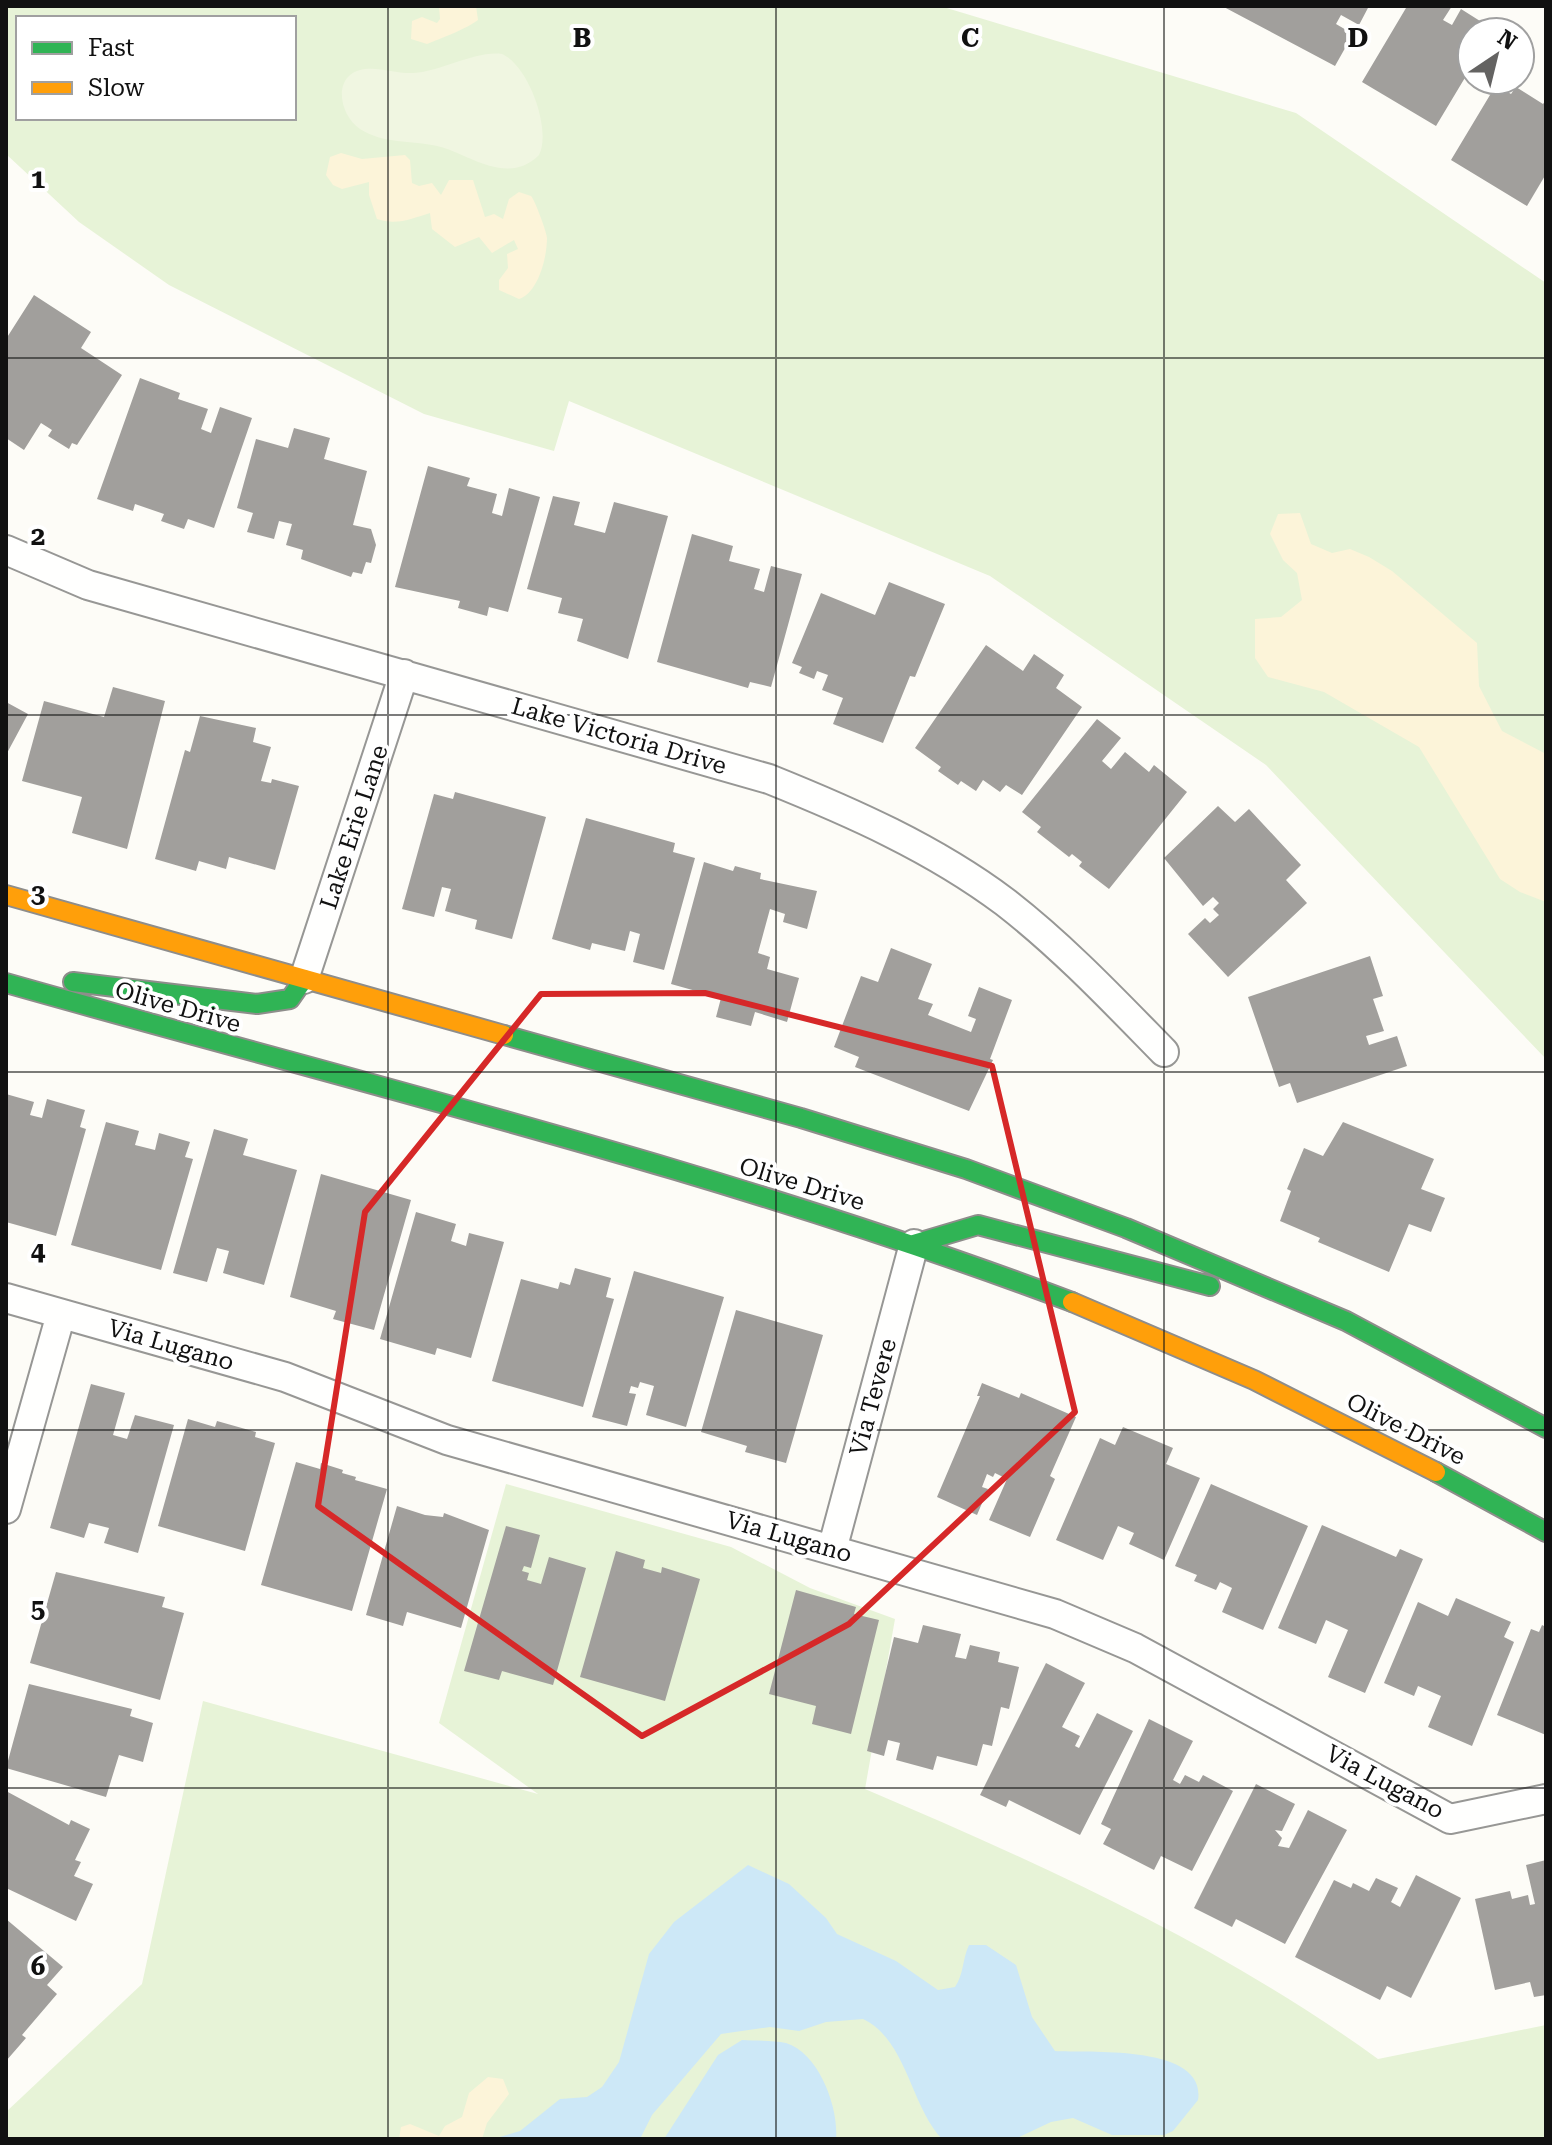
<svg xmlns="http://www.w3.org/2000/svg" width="1552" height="2145" font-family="'Roboto Serif',serif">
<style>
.green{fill:#e7f3d7;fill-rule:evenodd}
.sand{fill:#fcf4d9}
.pitch{fill:#f0f6e1}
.water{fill:#cde8f7}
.building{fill:#a19f9c}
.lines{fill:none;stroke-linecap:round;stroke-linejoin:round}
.street-casing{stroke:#979795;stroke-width:32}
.fast-casing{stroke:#8e8d8b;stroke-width:22}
.slow-casing{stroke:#8e8d8b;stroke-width:22}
.street{stroke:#fffffe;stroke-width:28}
.fast{stroke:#30b455;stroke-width:18}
.slow{stroke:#ff9f0a;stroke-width:18}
.marked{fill:none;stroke:#d62828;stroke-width:6;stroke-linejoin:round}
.grid{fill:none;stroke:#111;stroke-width:2;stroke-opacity:0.55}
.labels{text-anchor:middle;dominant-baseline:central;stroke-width:8;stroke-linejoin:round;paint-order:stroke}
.street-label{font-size:24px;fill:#111;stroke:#fff}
.grid-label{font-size:26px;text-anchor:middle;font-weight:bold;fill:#111;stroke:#fff;stroke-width:8;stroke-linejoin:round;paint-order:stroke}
</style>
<rect width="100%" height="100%" fill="#fdfcf7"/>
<!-- green -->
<path class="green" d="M6 6H940L1296 113 1546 283V1059L1266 765 990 576 569 401 554 451 424 414 169 285 79 222 6 154ZM18 18H294V118H18Z
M506 1484 731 1547 810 1588 895 1619 865 1789C1043 1865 1221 1945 1378 2059L1546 2025V2139H6V2112L142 1984 203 1701 538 1794 439 1723Z"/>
<!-- sand -->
<path class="sand" d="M439 6H476L478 20C468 28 440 39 427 44L411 39 412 21 422 17 437 23 440 19Z
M341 153 362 159 405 155 410 160 412 183 419 186 432 183 441 195 449 180H473L485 217 494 214 503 219 509 199 519 192 531 196C535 200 547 233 547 238 547 258 538 293 519 299L499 290V280L508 268 507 254 518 249 514 240 492 253 479 237 455 247 432 229 430 213C413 218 397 226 377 219L369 195V182L342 189 333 185 326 175 330 157Z
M1300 513 1311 544 1332 553 1350 549 1369 557 1392 571 1477 643 1479 686 1502 731 1546 754V902L1520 892 1500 879 1419 747 1324 692 1268 677 1255 658V619L1281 617 1302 600 1297 573 1283 560 1270 534 1278 514Z
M488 2077 503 2079 509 2094 487 2123 482 2139H399L401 2127 410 2124 439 2136 445 2126 462 2117 469 2093Z"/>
<!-- pitch -->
<path class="pitch" d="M502 54C528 65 552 129 539 155 507 187 468 153 437 146 411 140 383 144 360 129 338 114 332 73 365 69 381 67 397 74 414 73 442 71 477 50 502 54Z"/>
<!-- water -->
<path class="water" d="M748 1865 789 1884 826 1918 837 1934 896 1961 938 1990 955 1987C964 1974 962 1960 969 1945H986L1016 1965 1032 2017 1055 2051C1088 2053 1207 2044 1198 2100L1173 2131 1164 2135H1112L1073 2118 1051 2122 1015 2139H942C910 2105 907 2040 863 2019L826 2022 799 2031 770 2027 721 2034 652 2115 640 2139H493L520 2131 560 2099 587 2097 602 2087 619 2062 649 1954 674 1922Z
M742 2040C756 2041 773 2040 786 2043 819 2053 839 2108 836 2139H664L718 2055Z"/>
<!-- building -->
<path class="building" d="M1222 6H1369L1359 25 1341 15 1336 24 1353 34 1335 66Z
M1403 6H1452L1443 20 1452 25 1461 9 1480 21 1477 25 1490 32H1472V66L1436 126 1362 82 1406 8Z
M1496 85 1511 94 1516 87 1543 104 1546 100V174L1527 206 1451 160Z
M34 295 91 332 81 348 122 375 77 445 72 443 69 449 48 436 52 430 41 423 24 450 6 438V339Z
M140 378 180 393 178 399 208 409 201 429 211 433 220 407 252 418 214 528 188 519 184 529 161 521 164 514 135 504 133 511 97 499Z
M294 428 330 438 324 459 367 471 353 525 371 529 376 545 371 563 366 562 362 574 353 572 351 577 301 559 303 550 286 545 292 524 279 521 274 539 247 532 253 513 237 508 256 439 288 448Z
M428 466 470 478 467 486 497 494 492 513 502 516 509 488 540 497 508 612 489 607 487 616 458 608 460 601 395 587Z
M553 496 580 502 574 525 605 533 614 502 668 516 628 659 577 641 583 619 558 613 562 598 527 589Z
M692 534 733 546 729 561 760 569 754 589 764 592 771 566 802 574 771 687 750 682 748 688 657 662Z
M889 582 945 604 915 677 910 676 883 743 833 724 843 698 822 690 828 675 817 671 814 679 799 673 802 667 792 663 821 593 875 615Z
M986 645 1023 671 1034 654 1064 675 1056 688 1082 707 1022 795 1006 785 1000 792 983 780 976 791 961 781 958 785 938 771 941 767 915 748Z
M113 687 165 701 127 849 72 833 82 797 22 781 44 701 104 717Z
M6 702 28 714 6 755Z
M200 716 256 728 253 742 271 747 261 781 271 783 272 779 299 786 275 870 229 857 226 869 199 861 196 871 155 859 185 750 190 752Z
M1097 719 1121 738 1102 761 1111 769 1125 752 1149 772 1154 765 1187 792 1109 889 1079 866 1082 862 1072 854 1069 857 1037 832 1041 827 1022 812Z
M455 792 546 817 512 939 475 929 477 920 445 911 451 889 442 887 434 917 402 909 434 794 453 799Z
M1218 806 1235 822 1249 809 1301 865 1286 880 1307 903 1228 977 1188 934 1205 918 1210 923 1219 915 1213 909 1219 903 1213 897 1203 906 1164 858Z
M586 818 675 843 673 852 695 858 664 970 633 962 640 934 630 931 625 951 592 943 590 950 552 939Z
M704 862 733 871 735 866 761 873 760 879 817 891 807 929 783 922 785 914 770 909 758 953 770 957 767 969 799 978 787 1022 755 1012 751 1026 716 1017 721 998 671 984Z
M891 948 932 964 918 999 933 1004 928 1015 971 1032 976 1019 968 1016 979 987 1012 1000 990 1059 993 1060 969 1111 855 1067 859 1057 834 1047 861 976 878 982Z
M1370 956 1383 996 1373 999 1384 1031 1366 1036 1369 1045 1397 1036 1407 1066 1297 1103 1290 1083 1279 1087 1248 997Z
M6 1094 34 1102 30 1115 42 1118 47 1099 85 1110 80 1127 86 1129 56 1236 6 1222Z
M106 1122 139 1131 135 1145 155 1150 159 1133 190 1142 185 1157 193 1159 161 1270 71 1245Z
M1343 1122 1434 1159 1421 1189 1445 1198 1431 1232 1409 1224 1389 1272 1318 1242 1320 1238 1280 1221 1291 1191 1287 1189 1304 1148 1323 1156Z
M214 1129 248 1139 243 1155 297 1170 264 1285 223 1273 229 1251 217 1248 207 1282 173 1273Z
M321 1174 411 1200 374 1330 333 1319 336 1311 290 1297Z
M416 1212 456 1224 451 1241 466 1246 469 1233 504 1242 471 1358 437 1348 435 1355 380 1339Z
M575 1268 611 1278 606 1297 614 1299 583 1407 492 1381 521 1279 558 1289 560 1282 570 1285Z
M634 1271 724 1297 686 1427 646 1415 654 1386 640 1382 638 1388 631 1386 629 1393 636 1394 627 1426 592 1417Z
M736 1310 823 1335 786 1463 745 1452 747 1446 701 1432Z
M982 1383 1019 1398 1021 1393 1076 1417 1050 1476 1055 1479 1030 1537 989 1520 1007 1479 995 1473 993 1477 987 1474 982 1487 988 1489 977 1515 937 1497 980 1396H977Z
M91 1384 125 1393 113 1435 127 1439 135 1415 174 1425 138 1553 104 1543 109 1528 89 1523 84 1538 50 1528Z
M188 1419 215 1427 217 1421 256 1432 255 1437 275 1443 245 1551 158 1526Z
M1123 1427 1173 1448 1166 1464 1200 1478 1164 1560 1129 1544 1134 1533 1118 1526 1103 1560 1056 1540 1100 1438 1115 1445Z
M296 1462 320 1469 321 1463 343 1470 342 1473 356 1477 355 1480 387 1489 352 1611 261 1585Z
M1211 1484 1308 1526 1263 1630 1222 1612 1232 1588 1220 1582 1216 1590 1194 1581 1197 1575 1175 1566Z
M397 1506 425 1515 443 1517 444 1513 489 1530 461 1628 407 1612 403 1626 366 1615Z
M1322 1525 1396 1557 1400 1549 1423 1559 1365 1693 1328 1677 1348 1630 1326 1620 1316 1644 1278 1628Z
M506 1526 540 1535 531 1568 524 1566 522 1571 529 1573 527 1580 541 1584 549 1557 586 1568 553 1685 502 1671 499 1680 464 1671Z
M616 1551 645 1560 643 1568 661 1573 662 1567 700 1579 665 1701 580 1677Z
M56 1572 165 1597 162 1607 184 1613 160 1700 30 1663Z
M796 1590 856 1607 854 1614 879 1620 851 1734 812 1724 816 1706 769 1694Z
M1456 1598 1511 1622 1504 1637 1514 1642 1472 1746 1428 1727 1441 1696 1418 1686 1414 1696 1384 1683 1418 1602 1448 1616Z
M923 1625 961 1634 955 1657 966 1659 970 1645 1000 1652 998 1662 1019 1667 1009 1709 1001 1707 992 1746 983 1744 977 1766 937 1756 933 1770 896 1760 900 1743 888 1740 884 1756 867 1751 894 1637 918 1643Z
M1542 1625 1546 1627V1735L1497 1715 1531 1629 1539 1632Z
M1046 1663 1085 1683 1062 1727 1080 1736 1075 1746 1079 1748 1097 1713 1133 1731 1080 1835 1009 1800 1006 1807 980 1795Z
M29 1684 132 1709 130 1716 153 1723 143 1762 119 1755 106 1797 6 1768Z
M1149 1719 1193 1741 1173 1780 1180 1784 1185 1775 1199 1782 1203 1775 1233 1791 1192 1871 1161 1856 1154 1870 1103 1844 1111 1829 1101 1824Z
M1256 1784 1295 1804 1282 1831 1275 1830 1282 1838 1278 1846 1289 1848 1308 1810 1347 1830 1285 1944 1236 1919 1232 1927 1194 1908Z
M6 1791 69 1825 71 1820 90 1829 75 1860 81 1862 74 1876 93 1884 76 1921 6 1888Z
M1546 1860V1995L1534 1997 1530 1982 1495 1990 1475 1899 1510 1891 1512 1899 1528 1895 1530 1905 1535 1904 1526 1865Z
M1416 1875 1461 1898 1411 1998 1387 1986 1380 2000 1295 1957 1334 1880 1351 1888 1353 1883 1369 1891 1376 1878 1398 1888 1391 1902 1400 1907Z
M6 1919 63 1967 47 1985 57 1994 22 2035 26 2038 6 2061Z"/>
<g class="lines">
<!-- street casing -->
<g class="street-casing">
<path id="street" d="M6 550 88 585 769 779C851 812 933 848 1005 902 1063 947 1113 1000 1164 1052
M304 979 404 674
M6 1298 285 1377 447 1440 1055 1614 1135 1648 1450 1819 1546 1799
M6 1509 61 1314
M832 1550 914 1244"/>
</g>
<!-- fast casing -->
<g class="fast-casing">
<path id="fast" d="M73 982 257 1004 290 999 304 979
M6 983C362 1084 725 1171 1072 1302
M504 1035 801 1118 966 1169 1126 1228 1346 1321 1546 1428
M914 1244 978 1225 1210 1286
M1436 1472 1546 1532"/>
</g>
<!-- slow casing -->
<g class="slow-casing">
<path id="slow" d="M6 895 504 1035
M1072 1302 1254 1380 1436 1472"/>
</g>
<!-- street -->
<use href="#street" class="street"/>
<!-- fast -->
<use href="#fast" class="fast"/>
<!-- slow -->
<use href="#slow" class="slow"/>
</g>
<!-- marked area -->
<path class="marked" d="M705 993 992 1066 1075 1412 849 1624 642 1736 318 1506 365 1212 541 994Z"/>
<!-- grid -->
<path class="grid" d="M388 6V2139M776 6V2139M1164 6V2139M6 358H1546M6 715H1546M6 1072H1546M6 1430H1546M6 1788H1546"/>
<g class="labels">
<!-- street labels -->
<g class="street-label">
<text transform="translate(619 736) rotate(16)">Lake Victoria Drive</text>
<text transform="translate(354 827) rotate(-72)">Lake Erie Lane</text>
<text transform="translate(178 1007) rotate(16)">Olive Drive</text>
<text transform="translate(802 1184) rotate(17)">Olive Drive</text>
<text transform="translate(171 1345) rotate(16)">Via Lugano</text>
<text transform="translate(873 1397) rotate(-75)">Via Tevere</text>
<text transform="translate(1406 1429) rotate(27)">Olive Drive</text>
<text transform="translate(789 1537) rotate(16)">Via Lugano</text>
<text transform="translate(1385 1782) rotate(28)">Via Lugano</text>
</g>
</g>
<g class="grid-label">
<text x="582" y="47">B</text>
<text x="970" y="47">C</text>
<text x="1358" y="47">D</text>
<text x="38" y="188">1</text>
<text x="38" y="545">2</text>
<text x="38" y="903">3</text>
<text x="38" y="1260">4</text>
<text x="38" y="1618">5</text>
<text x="38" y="1975">6</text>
</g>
<!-- border -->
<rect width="1552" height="2145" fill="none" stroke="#111111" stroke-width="16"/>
<!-- legend -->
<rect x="16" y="16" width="280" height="104" fill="#ffffff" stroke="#a0a0a0" stroke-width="2"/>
<rect x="32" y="42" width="40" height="12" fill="#30b455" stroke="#a0a0a0" stroke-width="2"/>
<text x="88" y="56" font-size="24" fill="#111111">Fast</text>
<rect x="32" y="82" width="40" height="12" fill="#ff9f0a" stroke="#a0a0a0" stroke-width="2"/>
<text x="88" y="96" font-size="24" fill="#111111">Slow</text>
<!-- north arrow -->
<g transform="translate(1496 56) rotate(35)"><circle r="38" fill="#ffffff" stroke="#a0a0a0" stroke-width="2"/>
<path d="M0-6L14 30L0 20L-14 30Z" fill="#646362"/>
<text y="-12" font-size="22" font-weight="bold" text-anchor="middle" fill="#111111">N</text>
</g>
</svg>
